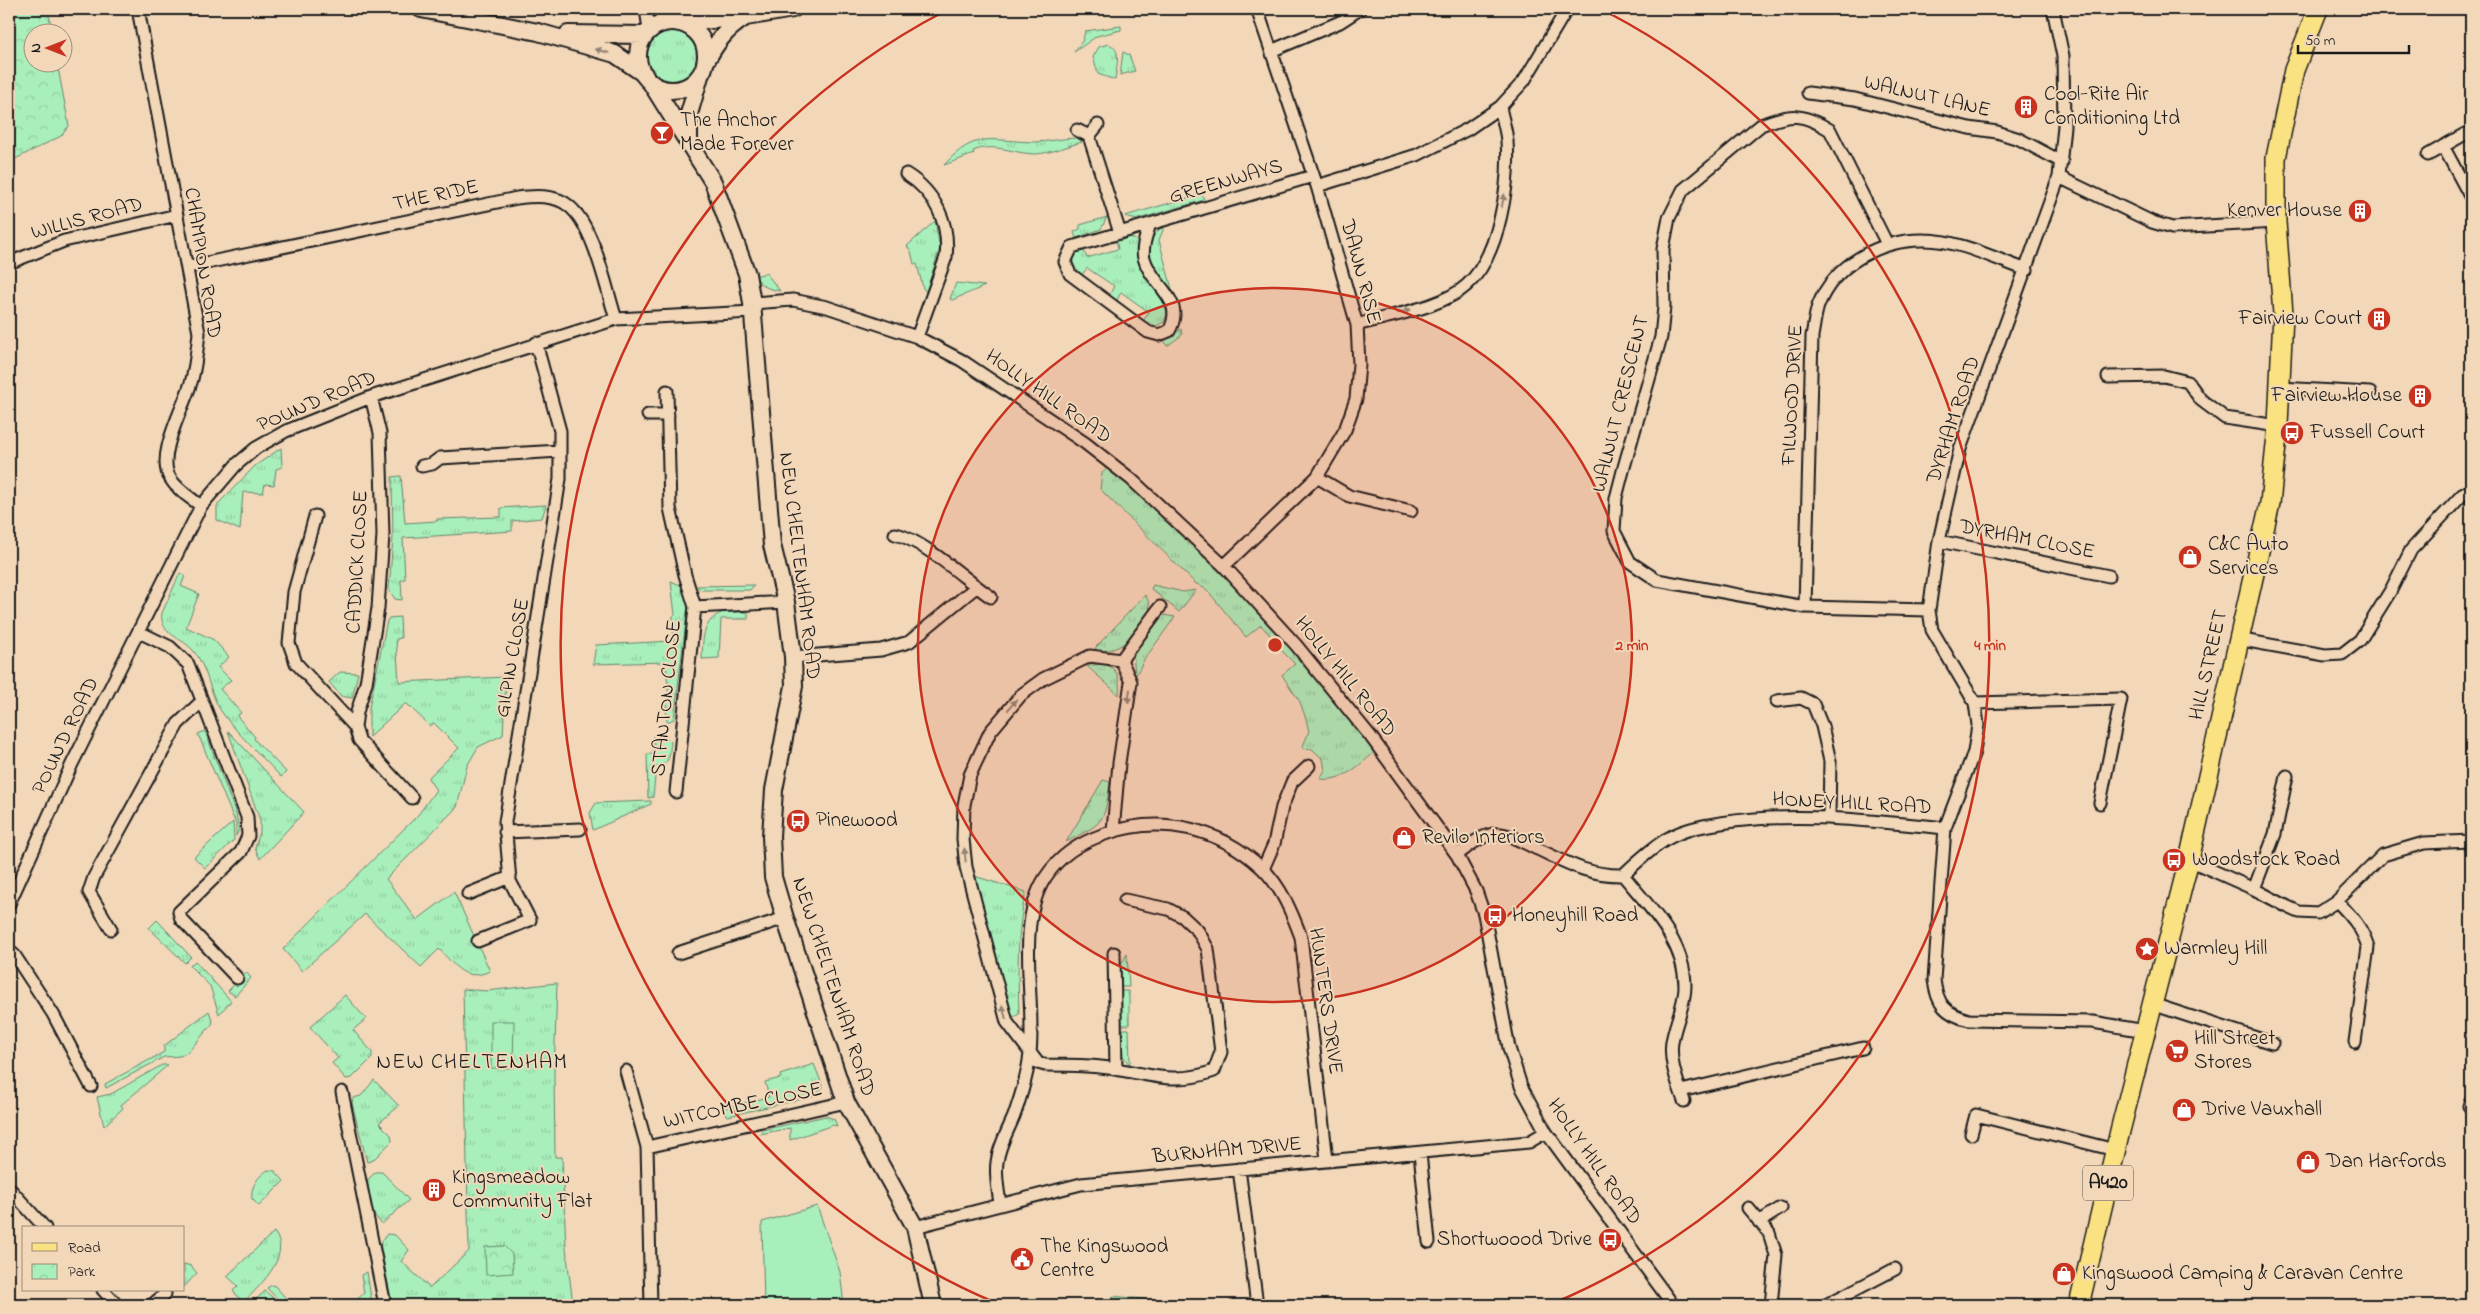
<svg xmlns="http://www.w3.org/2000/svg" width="2480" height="1314" font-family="'Indie Flower',sans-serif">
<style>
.grass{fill:url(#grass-tufts);stroke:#62866c}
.park{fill:url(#park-crowns);stroke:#62866c}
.garden{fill:#a9efbb;stroke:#62866c}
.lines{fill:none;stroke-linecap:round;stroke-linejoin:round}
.street-casing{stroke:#1c1c1c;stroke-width:15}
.secondary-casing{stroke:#1c1c1c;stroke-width:20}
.primary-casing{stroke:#1c1c1c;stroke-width:22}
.street{stroke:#f2d7b9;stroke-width:11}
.secondary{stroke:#f2d7b9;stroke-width:16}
.primary{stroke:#fae181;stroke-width:19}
.oneway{fill:#928372}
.ring{fill:none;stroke:#c8321e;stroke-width:2.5}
.labels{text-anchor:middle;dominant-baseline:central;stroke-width:4;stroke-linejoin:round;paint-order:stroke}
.shield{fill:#f2d7b9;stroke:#5c544b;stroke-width:1}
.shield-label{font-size:20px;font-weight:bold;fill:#1c1c1c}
.poi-label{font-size:21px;fill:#1c1c1c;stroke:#f2d7b9;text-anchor:start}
.street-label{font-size:21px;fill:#1c1c1c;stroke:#f2d7b9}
.neighbourhood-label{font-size:22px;letter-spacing:1px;fill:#1c1c1c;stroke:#f2d7b9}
.centre{fill:#c8321e;stroke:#f2d7b9;stroke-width:2.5}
.ring-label{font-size:15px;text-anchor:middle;font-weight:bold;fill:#c8321e;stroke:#f2d7b9;stroke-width:4;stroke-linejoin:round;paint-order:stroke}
</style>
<defs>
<pattern id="grass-tufts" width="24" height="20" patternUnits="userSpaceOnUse" patternTransform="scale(1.25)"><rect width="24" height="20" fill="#a9efbb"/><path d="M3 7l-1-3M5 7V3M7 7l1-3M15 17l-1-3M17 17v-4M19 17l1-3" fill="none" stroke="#91cca0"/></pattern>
<pattern id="park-crowns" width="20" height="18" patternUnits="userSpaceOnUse" patternTransform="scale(1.25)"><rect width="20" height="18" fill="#a9efbb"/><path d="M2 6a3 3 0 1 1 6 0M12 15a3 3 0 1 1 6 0" fill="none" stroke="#91cca0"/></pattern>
</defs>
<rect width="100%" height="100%" fill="#f2d7b9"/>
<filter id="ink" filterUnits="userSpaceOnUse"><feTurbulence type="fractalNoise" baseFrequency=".02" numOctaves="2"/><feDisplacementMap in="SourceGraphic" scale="10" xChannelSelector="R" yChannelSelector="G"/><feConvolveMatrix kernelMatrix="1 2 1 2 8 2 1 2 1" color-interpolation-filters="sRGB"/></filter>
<g filter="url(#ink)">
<!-- grass -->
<path class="grass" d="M1121 26V30L1097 36 1074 52 1083 40 1085 31Z
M646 57a26 26 0 1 1 52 0a26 26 0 1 1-52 0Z
M1108 44C1123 48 1116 68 1115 80L1098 74 1093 57 1099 47Z
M1123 52 1129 55 1135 71 1120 75Z
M1077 138 1082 142C1068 146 1051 153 1036 154 1014 154 994 142 973 151L974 154 944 165C976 130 991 141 1034 142 1048 142 1062 138 1077 138Z
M1202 194 1204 200 1135 220 1125 216Z
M1107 217 1101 229 1076 238 1074 232 1080 229V225Z
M935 221 940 248 926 292 923 288 917 264H914L911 251 907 246Z
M1165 225 1159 240 1172 289 1168 290C1151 267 1135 247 1165 225Z
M1128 235 1138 242C1140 250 1137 258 1140 266 1147 284 1175 300 1164 322L1156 326 1143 321 1149 312 1121 292 1116 302 1109 296 1114 286 1087 268 1081 276 1072 270 1071 260 1078 250 1083 249 1087 258 1118 249 1116 239Z
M766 273 780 291C769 289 761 287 755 276Z
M956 283 985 286 952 300 950 299Z
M1181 329 1182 335 1167 346 1164 340Z
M281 448 282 467 276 469 274 485 265 484 263 493 243 492 240 530 217 520V506L221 501 255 466Z
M1107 467C1167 519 1224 575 1279 632V636L1275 641 1261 625 1246 637 1207 590 1195 583 1100 489 1102 473Z
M401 476 405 523 437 521V519L501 517V508L546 505 542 518 512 521V531L403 538 405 579 401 580 402 600 395 599 389 590 393 537 392 477Z
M180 573 185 576 181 586 199 594 186 627 214 640 229 657 218 667 231 680 220 689 241 713 237 716 255 737 254 739 286 772 281 777C263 757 236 733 221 711 209 693 208 666 192 649 180 637 159 633 162 613Z
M671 581 682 586 688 605 674 719 667 722 666 701 669 700 666 662 593 664 596 645 674 641 673 616 675 615Z
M754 585 750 590H701L697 586Z
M1153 585 1183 592 1196 590 1179 612 1151 589Z
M1145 595 1149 602 1150 614C1130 637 1127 650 1095 652L1096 647Z
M723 612H748V619H721L719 658 702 659C703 638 702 621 723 612Z
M1163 615 1175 617 1144 660 1135 677 1133 650 1157 617Z
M400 617 401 638 396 639 399 682 506 677 503 735 478 747 467 766 457 807 386 879 417 920 454 892 490 971C464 982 457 967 439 949L421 967 365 914 302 971 283 949 418 815 436 790 428 778 459 748 434 723 430 726 406 703 369 737V708L387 621 389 618Z
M1285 643 1291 644 1375 752C1358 766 1343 782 1320 779L1325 770 1323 759 1312 749 1302 748 1309 732 1306 719 1300 702 1282 675 1295 664 1279 648Z
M1102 664C1119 667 1120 680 1119 695L1087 666Z
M340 672 358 673 352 698 341 696 329 682Z
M205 731 236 814 239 830 236 836V824L198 734Z
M228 731 304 812 260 859 255 848 260 832V820Z
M653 736H665L671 742C669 755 671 764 656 767L653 797 648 798 647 754H653Z
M1103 780 1110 782C1104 825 1104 822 1066 842Z
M651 801V804L593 830 590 813 596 803Z
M233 822 234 840 205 868 194 857Z
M974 876 1026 892C1016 932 1018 972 1019 1014L1014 1017 1009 1015 1006 1009Z
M157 920 191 957 185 963 149 928Z
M1127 954 1129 987H1119V968Z
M195 961 231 1001 219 1014 210 986 190 966Z
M246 972 251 978 235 996 228 991Z
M557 983 554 1074 555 1157H562L566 1248 573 1305H395L391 1299 380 1244 387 1234 395 1235 409 1250 401 1261 430 1288 469 1251 463 989 487 991Z
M1119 991H1129V1025H1119Z
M345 995 366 1019 353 1030 372 1052V1058L352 1078 346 1079 332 1063 338 1058 310 1027Z
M209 1011 213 1023 188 1052 180 1056 164 1057 106 1088 105 1084 164 1052V1046Z
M1119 1029H1129L1130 1065 1120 1052Z
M814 1064 823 1087 815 1096 728 1116 723 1111 722 1108 769 1097 765 1082 781 1078 780 1075Z
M162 1065H168L121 1105 123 1108 104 1126 97 1097 111 1094Z
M374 1080 399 1106 379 1123 391 1135 392 1141 373 1160 367 1162 352 1103 353 1098 361 1096Z
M826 1116 834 1119 837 1126 833 1125 790 1140V1128L760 1134 762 1130Z
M268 1170 275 1171 284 1181 259 1206 252 1199C250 1187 258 1176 268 1170Z
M376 1172H382L409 1200 382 1224 373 1214 367 1180Z
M274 1232C294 1256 256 1289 241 1305H234L240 1299 233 1291 238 1286 227 1276Z
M184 1264 191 1266 197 1273 184 1287Z
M367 1272 372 1305H351L364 1293 361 1275Z
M272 1285 275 1286 292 1305H283L267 1288Z
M265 1291 273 1298 265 1305H250Z"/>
<!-- park -->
<path class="park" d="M9 9H48L52 32H32V62L57 63 69 126 61 136 9 162Z
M504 1246 512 1254 513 1273 486 1275 485 1247Z"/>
<!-- garden -->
<path class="garden" d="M491 1021H514L513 1068H491Z
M817 1206 840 1272 844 1305H764L762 1222Z
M1113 1296 1160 1301 1162 1305H1109Z"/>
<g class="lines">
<!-- street casing -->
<g class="street-casing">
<path id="street" d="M138 9 199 333C197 349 196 364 192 379 186 404 155 455 170 478 177 490 191 498 201 506
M646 9 649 30
M657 9 665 19 673 23
M2053 9 2063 56 2064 126 2059 177 1960 449 1939 541 1929 610 1932 630 1975 703 1978 725 1974 752 1945 828 1934 980C1937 1004 1945 1014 1969 1020L2093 1022 2145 1031
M1271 51 1340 22 1360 9
M1808 93 1855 99 1969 128 1997 132 2019 139 2062 162
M1077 130 1089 136 1098 125
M1089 136 1120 233
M2443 146 2471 198
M2428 155 2465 134
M906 174C935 192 950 223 946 257L917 337
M2059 177 2152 222 2172 228 2276 222
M1317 186 1417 155 1468 129 1500 107 1524 81 1567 9
M1150 224C1147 234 1141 247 1144 258 1151 286 1187 299 1169 331L1159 335 1148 332 1070 274 1065 262 1072 247 1313 176
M1887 244 1830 130C1803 113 1791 113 1761 125L1683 190 1669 218 1663 249 1664 307 1661 337 1624 467 1616 498 1614 531 1630 562 1657 580 1805 607 1929 610
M9 263 64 241 177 215
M187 267 517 198C533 196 555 194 569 206 594 226 606 288 616 319
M752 303 793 300 827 307 917 337 961 360 1085 443 1131 479 1224 566 1296 645 1371 737 1457 855 1476 891 1484 914 1509 1048 1521 1086 1546 1132 1673 1305
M1357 325C1390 315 1442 308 1467 285 1500 255 1510 182 1507 141 1506 129 1502 118 1500 107
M2108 377 2164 376 2188 382 2201 400 2225 418 2278 426
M2280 388 2370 393
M667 391 670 508 685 575 695 607 676 792
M371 397 380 433 383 535 378 608 366 683 357 712 355 727 359 740 412 798
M648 415H668
M422 466 432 464 440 458 560 451
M1317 477 1349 496 1411 511
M315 516 294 592 289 643 296 663 355 727
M895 534C922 539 967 581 991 597
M1939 541 2109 576
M1224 566 1317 477 1345 430 1356 399 1359 364 1357 325 1317 186 1257 9
M695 607 786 602
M1805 607 1812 336C1814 326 1815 315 1818 306 1834 264 1881 239 1925 240 1959 240 1995 259 2027 270
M139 632 170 647 188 664 247 817 248 836 241 852 179 912 181 919 237 978
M2237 639 2325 655 2342 654 2360 640 2391 590 2411 550 2462 495 2471 490
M793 657 881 650 909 642 976 587
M1121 660 1160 607
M1777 701 1801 698 1813 704 1822 726 1830 761 1829 817
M1975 703 2121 699 2100 803
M1113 831 1119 763 1131 682 1121 660 1090 656 1043 679 1021 695 990 732 970 775 964 805 963 839 966 867 1007 1022 1038 1063 1045 1065C1069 1065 1092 1065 1115 1069 1152 1075 1176 1085 1214 1071L1221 1052 1208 949 1198 931 1183 917 1168 909 1125 900
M505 832 580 829
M1457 855C1469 846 1484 832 1501 834 1511 835 1523 842 1533 847 1564 861 1587 876 1623 875 1637 862 1650 849 1667 839 1684 829 1702 826 1721 823 1796 811 1870 821 1945 828
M2189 860 2254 889 2288 907 2299 912 2318 913 2337 901 2383 855 2424 843 2471 841
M1263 869 1274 844 1282 807 1292 782 1309 766
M1623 875C1649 907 1685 941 1685 986 1685 1005 1675 1023 1672 1042 1669 1062 1678 1083 1684 1101
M2254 889 2275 834 2287 776
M468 894 510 877
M2337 901C2351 916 2362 927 2368 947L2355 1042
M9 904 72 764 201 506 236 465 256 448 286 431 371 397 616 319 753 312
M111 929 89 892 94 877 178 724 202 701
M478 941 530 920 510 881 505 822 560 479V431L536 343
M9 950 15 956 53 1014 91 1086
M678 953 785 918
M1114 953 1116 1069
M2152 1004 2272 1043
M626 1071 647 1147 651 1305
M1681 1091 1863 1048
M342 1092 385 1305
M2469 1106 2471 1100
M1971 1134 1976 1115 2115 1150
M647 1147 846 1102
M1420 1153 1429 1242
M1239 1169 1257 1305
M9 1188 45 1228
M1000 1203C998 1190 995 1175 997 1162 999 1145 1008 1131 1014 1116 1021 1096 1028 1074 1030 1053 1036 1000 1015 925 1045 878 1060 855 1079 843 1105 834 1161 814 1219 828 1262 868 1281 886 1292 913 1301 937L1327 1160
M1748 1208 1769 1233 1776 1255 1771 1305
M1759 1222 1781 1208
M915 1227 1081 1184 1529 1142 1546 1132
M103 1290 117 1305
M152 1305 165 1294 164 1290
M1826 1305 1895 1269"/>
</g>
<!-- secondary casing -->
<g class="secondary-casing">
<path id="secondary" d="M421 9 538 32 615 54 644 74
M638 56a34 34 0 1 1 68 0a34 34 0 1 1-68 0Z
M679 23 746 17 793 9
M568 34 644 35
M705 63C716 43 725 30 744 18
M651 83 713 182 747 274 752 303 772 545 786 602 793 657 794 686 774 790 771 836 773 877 785 918 846 1102 915 1227 933 1305
M689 140V114L700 76"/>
</g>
<!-- primary casing -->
<g class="primary-casing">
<path id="primary" d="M2079 1305 2120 1131 2189 860 2270 503 2278 426 2283 314 2276 222V158L2294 70 2318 9"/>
</g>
<!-- street -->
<use href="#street" class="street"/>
<!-- secondary -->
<use href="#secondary" class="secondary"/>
<!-- primary -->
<use href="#primary" class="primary"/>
</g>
<!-- one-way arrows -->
<defs><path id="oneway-solid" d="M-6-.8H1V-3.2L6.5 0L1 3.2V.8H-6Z" transform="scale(1.25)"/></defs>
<g class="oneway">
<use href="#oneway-solid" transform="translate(602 51) rotate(-164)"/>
<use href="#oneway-solid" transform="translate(1503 201) rotate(-78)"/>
<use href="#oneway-solid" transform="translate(1404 311) rotate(-16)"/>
<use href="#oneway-solid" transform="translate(1129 696) rotate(98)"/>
<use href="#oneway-solid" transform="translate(1012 705) rotate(-50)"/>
<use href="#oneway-solid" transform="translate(965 855) rotate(-96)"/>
<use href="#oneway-solid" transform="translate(1004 1012) rotate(-105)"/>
</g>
</g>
<!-- distance rings -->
<circle cx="1275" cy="645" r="357" fill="#c8321e" fill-opacity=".12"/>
<g class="ring">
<circle cx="1275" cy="645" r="357"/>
<path d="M996 1303A715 715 0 0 1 945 11M1605 11A715 715 0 0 1 1554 1303"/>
</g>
<!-- icons -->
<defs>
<g id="building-disc" transform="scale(1.25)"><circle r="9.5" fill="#c8321e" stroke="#f2d7b9"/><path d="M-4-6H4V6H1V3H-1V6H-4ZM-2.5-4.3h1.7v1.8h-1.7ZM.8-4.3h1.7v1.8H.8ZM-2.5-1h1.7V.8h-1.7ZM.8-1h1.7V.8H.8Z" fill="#fff"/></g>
<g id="bar-disc" transform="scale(1.25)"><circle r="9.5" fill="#c8321e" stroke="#f2d7b9"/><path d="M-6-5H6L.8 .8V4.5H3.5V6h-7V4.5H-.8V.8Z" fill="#fff"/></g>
<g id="bus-disc" transform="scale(1.25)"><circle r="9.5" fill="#c8321e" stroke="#f2d7b9"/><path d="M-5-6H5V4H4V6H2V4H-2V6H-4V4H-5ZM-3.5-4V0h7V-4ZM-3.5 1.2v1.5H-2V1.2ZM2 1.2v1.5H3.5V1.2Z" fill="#fff"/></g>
<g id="shop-disc" transform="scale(1.25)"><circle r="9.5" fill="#c8321e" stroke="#f2d7b9"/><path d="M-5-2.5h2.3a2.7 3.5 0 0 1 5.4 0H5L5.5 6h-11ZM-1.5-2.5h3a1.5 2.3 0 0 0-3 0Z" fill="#fff"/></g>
<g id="sight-disc" transform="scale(1.25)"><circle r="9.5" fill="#c8321e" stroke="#f2d7b9"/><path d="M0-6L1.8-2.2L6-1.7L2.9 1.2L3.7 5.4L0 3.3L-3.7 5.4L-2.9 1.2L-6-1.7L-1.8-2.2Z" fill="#fff"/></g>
<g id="supermarket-disc" transform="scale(1.25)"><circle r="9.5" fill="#c8321e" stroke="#f2d7b9"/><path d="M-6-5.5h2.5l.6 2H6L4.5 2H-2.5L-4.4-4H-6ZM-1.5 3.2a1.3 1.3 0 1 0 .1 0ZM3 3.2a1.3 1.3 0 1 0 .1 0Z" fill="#fff"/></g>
<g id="civic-disc" transform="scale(1.25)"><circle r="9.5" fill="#c8321e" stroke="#f2d7b9"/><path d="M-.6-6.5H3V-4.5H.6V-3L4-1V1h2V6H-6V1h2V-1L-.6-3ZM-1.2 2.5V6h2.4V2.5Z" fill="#fff"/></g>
</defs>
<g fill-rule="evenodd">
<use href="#building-disc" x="2026" y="107"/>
<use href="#bar-disc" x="662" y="133"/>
<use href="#building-disc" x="2360" y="211"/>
<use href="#building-disc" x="2379" y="319"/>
<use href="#building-disc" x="2420" y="396"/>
<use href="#bus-disc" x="2292" y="433"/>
<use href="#shop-disc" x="2190" y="557"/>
<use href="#bus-disc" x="798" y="821"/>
<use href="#shop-disc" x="1404" y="838"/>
<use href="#bus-disc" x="2174" y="860"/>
<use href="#bus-disc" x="1495" y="916"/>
<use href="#sight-disc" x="2147" y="949"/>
<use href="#supermarket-disc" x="2177" y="1051"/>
<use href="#shop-disc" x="2184" y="1110"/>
<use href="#shop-disc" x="2308" y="1162"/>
<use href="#building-disc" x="434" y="1190"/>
<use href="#bus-disc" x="1610" y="1240"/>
<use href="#civic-disc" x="1022" y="1259"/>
<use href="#shop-disc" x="2064" y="1274"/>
</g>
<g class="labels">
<!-- shield labels -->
<rect class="shield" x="2083" y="1165.5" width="50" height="35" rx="4"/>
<g class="shield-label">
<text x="2108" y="1183">A420</text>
</g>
<!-- poi labels -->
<g class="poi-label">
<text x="2044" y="95">Cool-Rite Air<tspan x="2044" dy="24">Conditioning Ltd</tspan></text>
<text x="680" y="121">The Anchor<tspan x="680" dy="24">Made Forever</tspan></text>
<text x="2342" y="211" text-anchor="end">Kenver House</text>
<text x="2362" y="319" text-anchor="end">Fairview Court</text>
<text x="2402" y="396" text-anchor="end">Fairview House</text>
<text x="2310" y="433">Fussell Court</text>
<text x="2208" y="545">C&amp;C Auto<tspan x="2208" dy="24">Services</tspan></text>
<text x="816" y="821">Pinewood</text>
<text x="1422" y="838">Revilo Interiors</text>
<text x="2192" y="860">Woodstock Road</text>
<text x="1512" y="916">Honeyhill Road</text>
<text x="2164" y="949">Warmley Hill</text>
<text x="2194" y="1039">Hill Street<tspan x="2194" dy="24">Stores</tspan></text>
<text x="2202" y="1110">Drive Vauxhall</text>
<text x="2326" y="1162">Dan Harfords</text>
<text x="452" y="1178">Kingsmeadow<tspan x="452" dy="24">Community Flat</tspan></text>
<text x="1592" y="1240" text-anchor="end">Shortwoood Drive</text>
<text x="1040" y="1247">The Kingswood<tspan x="1040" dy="24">Centre</tspan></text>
<text x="2082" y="1274">Kingswood Camping &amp; Caravan Centre</text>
</g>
<!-- street labels -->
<g class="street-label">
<text transform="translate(1927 97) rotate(13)">WALNUT LANE</text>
<text transform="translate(1226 182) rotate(-16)">GREENWAYS</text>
<text transform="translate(436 196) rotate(-12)">THE RIDE</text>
<text transform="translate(87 219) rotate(-15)">WILLIS ROAD</text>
<text transform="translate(202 263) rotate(81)">CHAMPION ROAD</text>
<text transform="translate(1360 272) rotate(75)">DAWN RISE</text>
<text transform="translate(1793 395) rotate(-87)">FILWOOD DRIVE</text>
<text transform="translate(1048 397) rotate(35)">HOLLY HILL ROAD</text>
<text transform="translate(317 402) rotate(-23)">POUND ROAD</text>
<text transform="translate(1621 404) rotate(-76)">WALNUT CRESCENT</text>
<text transform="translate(1954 420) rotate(-72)">DYRHAM ROAD</text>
<text transform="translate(2027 540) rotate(11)">DYRHAM CLOSE</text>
<text transform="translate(358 562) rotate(-87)">CADDICK CLOSE</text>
<text transform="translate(799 566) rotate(83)">NEW CHELTENHAM ROAD</text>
<text transform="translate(513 658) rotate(-80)">GILPIN CLOSE</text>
<text transform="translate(2209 665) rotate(-77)">HILL STREET</text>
<text transform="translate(1345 677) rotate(51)">HOLLY HILL ROAD</text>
<text transform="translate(667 698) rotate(-84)">STANTON CLOSE</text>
<text transform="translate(66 736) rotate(-64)">POUND ROAD</text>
<text transform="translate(1852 804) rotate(3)">HONEY HILL ROAD</text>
<text transform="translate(833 987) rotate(72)">NEW CHELTENHAM ROAD</text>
<text transform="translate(1325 1001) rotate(82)">HUNTERS DRIVE</text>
<text transform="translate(743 1106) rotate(-12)">WITCOMBE CLOSE</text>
<text transform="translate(1227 1151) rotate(-5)">BURNHAM DRIVE</text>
<text transform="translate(1594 1162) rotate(55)">HOLLY HILL ROAD</text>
</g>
<!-- neighbourhood labels -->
<g class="neighbourhood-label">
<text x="472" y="1063">NEW CHELTENHAM</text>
</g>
</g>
<circle cx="1275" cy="645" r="8" class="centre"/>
<g class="ring-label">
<text x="1632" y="650">2 min</text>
<text x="1990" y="650">4 min</text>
</g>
<!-- margin -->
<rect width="2480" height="1314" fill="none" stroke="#f2d7b9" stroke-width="30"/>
<rect x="15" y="15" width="2450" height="1284" fill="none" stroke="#1c1c1c" stroke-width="2" filter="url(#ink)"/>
<!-- legend -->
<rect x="22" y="1226" width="162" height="65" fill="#f2d7b9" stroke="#9c8c7a"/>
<rect x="32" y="1243" width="25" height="8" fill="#fae181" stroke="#9c8c7a"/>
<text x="68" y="1252" font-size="15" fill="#1c1c1c">Road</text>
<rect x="32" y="1264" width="25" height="15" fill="url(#park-crowns)" stroke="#9c8c7a"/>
<text x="68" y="1276" font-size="15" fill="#1c1c1c">Park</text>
<!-- north arrow -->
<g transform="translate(48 48) rotate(270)"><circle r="24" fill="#f2d7b9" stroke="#9c8c7a"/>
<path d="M0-4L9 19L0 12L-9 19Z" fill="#c8321e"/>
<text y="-8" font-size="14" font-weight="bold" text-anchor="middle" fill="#1c1c1c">N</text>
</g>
<!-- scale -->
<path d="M2298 45v8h111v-8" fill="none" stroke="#1c1c1c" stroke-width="2.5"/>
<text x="2305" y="45" font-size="15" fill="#1c1c1c" stroke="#f2d7b9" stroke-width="4" paint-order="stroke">50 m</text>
</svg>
